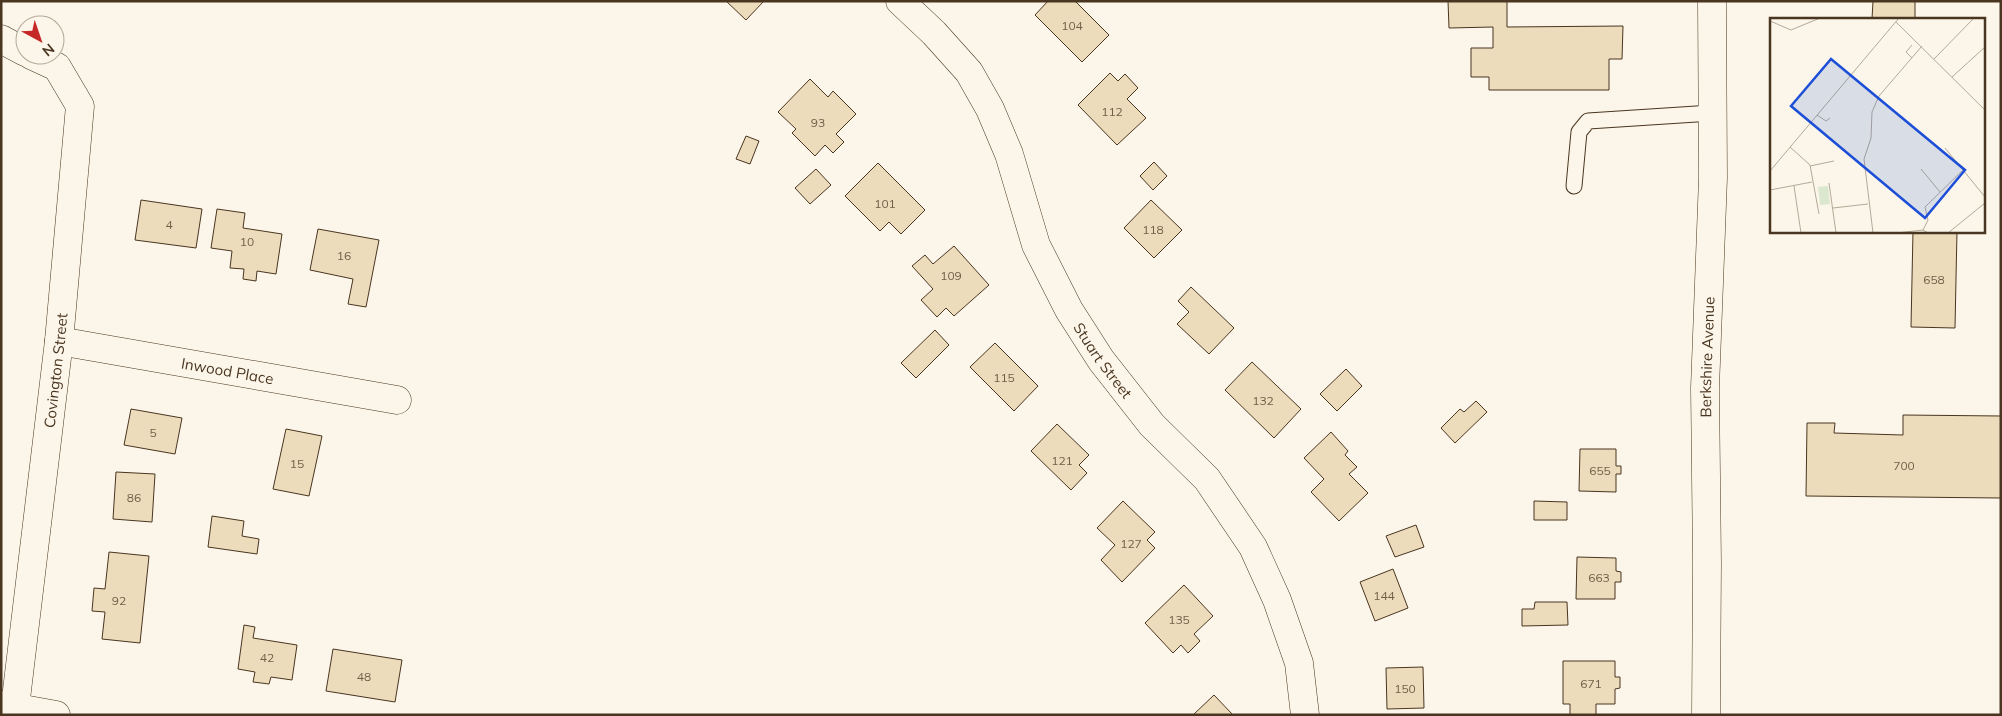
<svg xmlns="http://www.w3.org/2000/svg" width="2002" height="716" font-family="Mulish,sans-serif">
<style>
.building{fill:#ecdcbc;stroke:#4a3520}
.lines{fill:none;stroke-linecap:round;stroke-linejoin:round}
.service-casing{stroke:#4a3520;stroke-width:17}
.minor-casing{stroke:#4a3520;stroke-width:29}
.secondary-casing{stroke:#4a3520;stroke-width:29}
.service{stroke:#fbf6e9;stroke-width:15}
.minor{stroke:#fbf6e9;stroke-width:28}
.secondary{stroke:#fbf6e9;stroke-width:28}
.labels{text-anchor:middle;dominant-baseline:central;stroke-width:4;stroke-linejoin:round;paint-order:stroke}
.number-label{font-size:12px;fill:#725f47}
.street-label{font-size:15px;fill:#4a3520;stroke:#fbf6e9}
.inset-road{fill:none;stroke:#b4a999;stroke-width:1}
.view{fill:#1d4ed8;fill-opacity:0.15;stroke:#1d4ed8;stroke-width:2.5}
.inset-edge{fill:none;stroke:#4a3520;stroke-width:2.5}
</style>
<rect width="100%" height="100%" fill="#fbf6e9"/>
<!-- building -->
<path class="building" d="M726 1H764L746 20Z
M1048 1H1075L1109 35 1082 62 1035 15Z
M1448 1H1507V27L1623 26 1622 59H1609V90H1489V77H1471V48H1493V27L1449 28Z
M1873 1H1915V19H1872Z
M1110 73 1118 81 1125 74 1138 88 1127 99 1146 118 1117 145 1078 105Z
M810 79 828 97 833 91 856 114 836 134 844 142 833 153 825 145 815 156 792 133 796 129 778 112Z
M746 136 759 141 750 164 736 159Z
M1154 162 1167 176 1153 190 1140 176Z
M878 163 925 210 901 234 889 222 880 231 845 196Z
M816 169 831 185 810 204 795 188Z
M141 200 202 209 196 248 135 240Z
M1151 200 1182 230 1154 258 1124 228Z
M217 209 245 213 243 228 282 234 276 274 257 271 256 281 243 279 244 269 230 268 232 251 211 248Z
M318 229 379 240 366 307 348 304 353 279 310 270Z
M1913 231H1957L1955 328 1911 327Z
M954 246 989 285 954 316 946 308 937 317 921 300 933 289 912 266 925 255 933 264Z
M1191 287 1234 328 1209 354 1177 324 1189 312 1178 301Z
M935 330 949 345 916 378 901 363Z
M995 343 1038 386 1014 411 970 367Z
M1252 362 1301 409 1274 438 1225 390Z
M1346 369 1362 386 1337 411 1320 394Z
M1476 401 1487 412 1455 443 1441 428 1460 409 1464 412Z
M131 409 182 418 175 454 124 445Z
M1903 415 2001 416V498L1806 496 1807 423H1835L1834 433 1903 435Z
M1057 424 1089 455 1079 465 1087 473 1071 490 1031 451Z
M286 429 322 436 309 496 273 489Z
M1331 432 1348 451 1345 455 1357 467 1349 474 1368 493 1339 521 1311 492 1324 479 1304 458Z
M1580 449H1616V466H1621V474H1616V492L1579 491Z
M116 472 155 474 152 522 113 519Z
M1123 501 1155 532 1147 540 1155 548 1122 582 1101 560 1115 545 1097 528Z
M1534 501 1567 502V520H1534Z
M212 516 244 521 242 536 259 539 257 554 208 547Z
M1416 525 1424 547 1395 557 1386 536Z
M109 552 149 556 140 643 102 639 105 612 92 611 94 588 105 589Z
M1577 557 1616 558V571L1621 572V582H1615V599H1576Z
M1393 569 1408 608 1375 621 1360 582Z
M1184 585 1213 616 1194 634 1200 641 1188 653 1181 645 1173 653 1145 623Z
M1535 602H1567L1568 625 1522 626V609H1534Z
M244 625 255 627 253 638 297 645 292 680 271 677 269 684 253 682 255 672 238 669Z
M333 649 402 660 395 702 326 691Z
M1563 661H1615V677H1620V688L1615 689V704H1596V715H1570V704H1563Z
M1423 667 1424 708 1387 709 1386 668Z
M1214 695 1233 715H1193Z"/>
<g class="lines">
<!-- service casing -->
<g class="service-casing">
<path id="service" d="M1574 186 1579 132 1588 121 1712 113"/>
</g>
<!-- minor casing -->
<g class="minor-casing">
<g id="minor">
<path id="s1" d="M900 1 934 33 969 72 990 109 1009 154 1036 245 1069 310 1101 360 1152 425 1207 479 1253 547 1277 600 1299 663 1305 715"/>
<path d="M1 39 25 52"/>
<path id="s2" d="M59 341 397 400"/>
<path d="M1 705 56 715"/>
<path id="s3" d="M15 707 59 341 80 106 57 67 31 55"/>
</g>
</g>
<!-- secondary casing -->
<g class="secondary-casing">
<g id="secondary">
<path id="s4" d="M1706 715 1707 563 1705 388 1713 178 1712 1"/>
</g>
</g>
<!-- service -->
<use href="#service" class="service"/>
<!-- minor -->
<use href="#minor" class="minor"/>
<!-- secondary -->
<use href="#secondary" class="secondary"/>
</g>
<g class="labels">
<!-- number labels -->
<g class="number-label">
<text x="1072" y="25">104</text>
<text x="1112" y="111">112</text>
<text x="818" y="122">93</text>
<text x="885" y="203">101</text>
<text x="169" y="224">4</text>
<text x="1153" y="229">118</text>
<text x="247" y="241">10</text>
<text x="344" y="255">16</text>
<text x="951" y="275">109</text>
<text x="1934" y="279">658</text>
<text x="1004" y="377">115</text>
<text x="1263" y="400">132</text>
<text x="153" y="432">5</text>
<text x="1062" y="460">121</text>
<text x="297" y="463">15</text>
<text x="1904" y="465">700</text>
<text x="1600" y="470">655</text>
<text x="134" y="497">86</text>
<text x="1131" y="543">127</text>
<text x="1599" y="577">663</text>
<text x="1384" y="595">144</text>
<text x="119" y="600">92</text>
<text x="1179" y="619">135</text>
<text x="267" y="657">42</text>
<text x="364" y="676">48</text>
<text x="1591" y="683">671</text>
<text x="1405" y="688">150</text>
</g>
<!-- street labels -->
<g class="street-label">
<text stroke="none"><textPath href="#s4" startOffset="358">Berkshire Avenue</textPath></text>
<text stroke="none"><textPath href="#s1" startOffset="419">Stuart Street</textPath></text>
<text stroke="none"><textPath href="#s3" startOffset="339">Covington Street</textPath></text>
<text stroke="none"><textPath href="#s2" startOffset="171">Inwood Place</textPath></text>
</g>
</g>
<!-- overview -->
<g transform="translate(1770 18)">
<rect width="215" height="215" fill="#fbf6e9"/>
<path d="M58 168 60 186 50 187 48 169Z" fill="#dce7d0"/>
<path class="inset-road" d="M0 3 21 12 50 0M126 4 215 92M142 40 136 34 142 27M164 41 204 0M182 59 215 29M47 97 56 103 60 100M20 129 40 147 49 196M175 130 215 179M40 148 64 143M151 151 170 174M0 153 129 0M59 165 66 215M24 168 31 215M0 172 42 164M63 190 98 186M103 215 94 141 101 120 102 94 109 78 152 28M127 215 153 212M158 215 153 212 158 202 155 189 193 152M178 215 215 185"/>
<path class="view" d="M61 41 195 152 155 200 21 88Z"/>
<rect width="215" height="215" class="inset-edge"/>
</g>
<!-- border -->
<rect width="2002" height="716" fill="none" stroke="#4a3520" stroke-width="5"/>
<!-- north arrow -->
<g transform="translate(40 40) rotate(140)"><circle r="24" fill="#fbf6e9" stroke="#b4a999"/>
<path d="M0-4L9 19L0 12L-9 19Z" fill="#c62828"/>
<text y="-8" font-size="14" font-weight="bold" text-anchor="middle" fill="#4a3520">N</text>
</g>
</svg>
